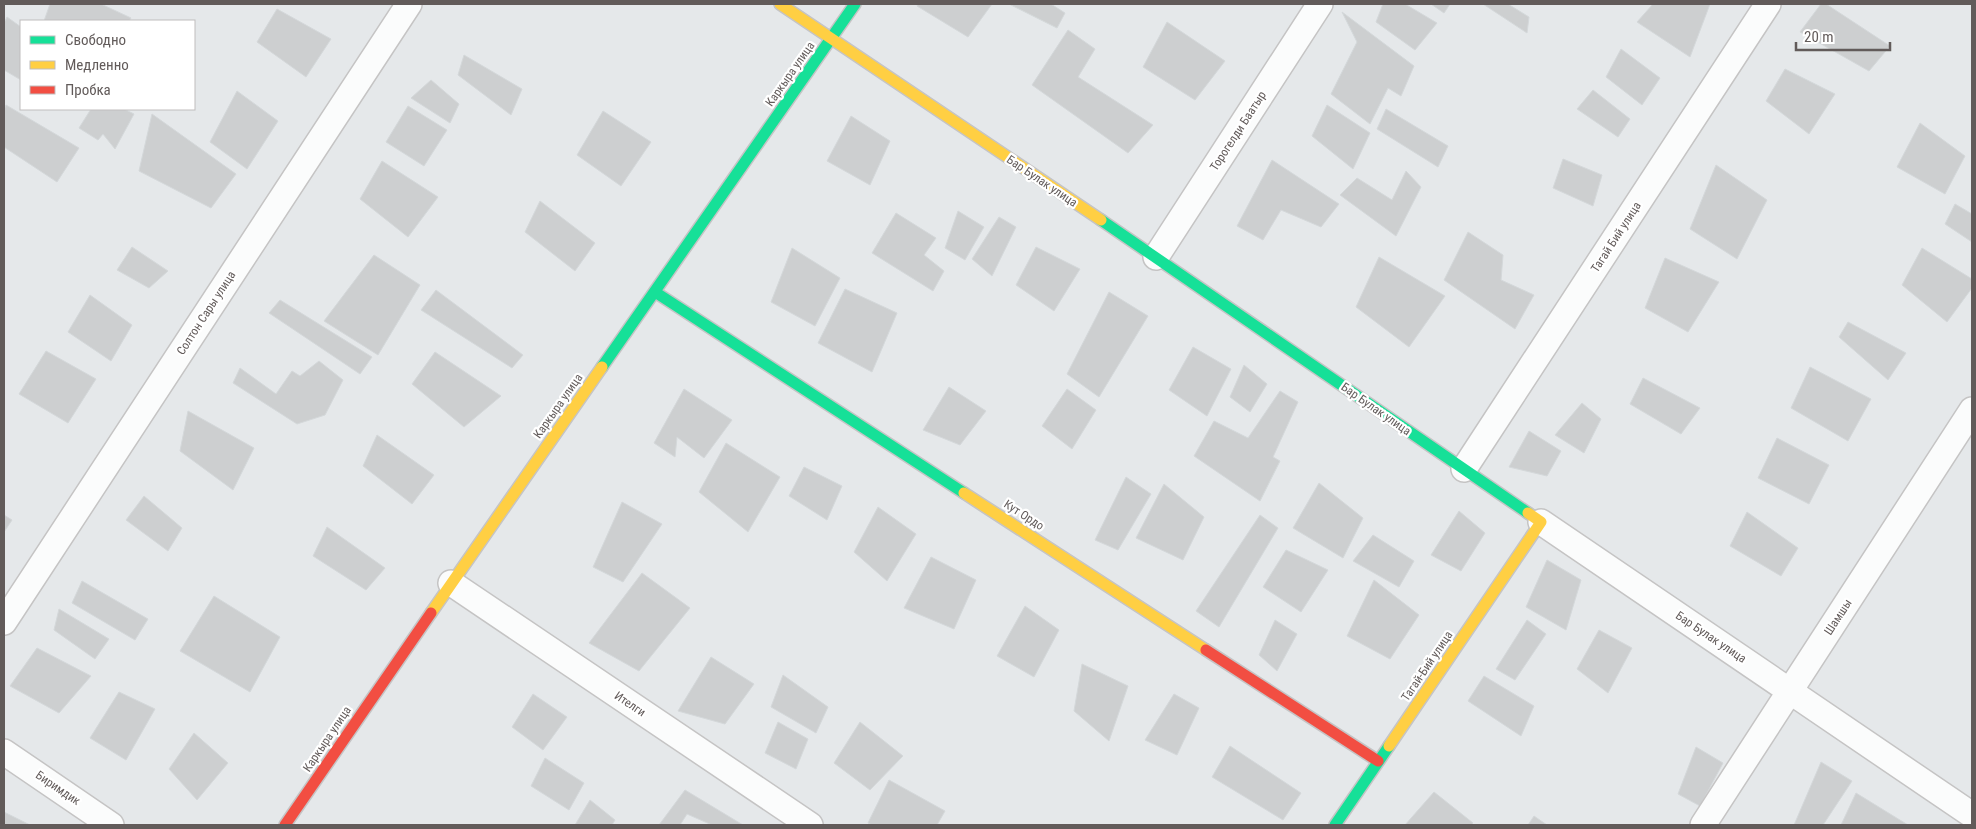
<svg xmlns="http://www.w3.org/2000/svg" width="1976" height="829" font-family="'Roboto Condensed',sans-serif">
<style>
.building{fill:#cdcfd0;stroke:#d4d8da}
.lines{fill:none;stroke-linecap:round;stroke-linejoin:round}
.street-casing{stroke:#c5c4c4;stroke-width:28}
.fast-casing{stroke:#c5c4c5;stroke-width:14}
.slow-casing{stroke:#c5c4c5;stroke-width:14}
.jam-casing{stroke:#c5c4c5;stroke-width:14}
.street{stroke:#fbfcfc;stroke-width:25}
.fast{stroke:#16e098;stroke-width:11}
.slow{stroke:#ffcf43;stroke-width:11}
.jam{stroke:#f24e42;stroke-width:11}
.labels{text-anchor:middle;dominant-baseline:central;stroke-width:4.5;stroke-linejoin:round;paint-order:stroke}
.street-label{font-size:12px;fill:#625b5a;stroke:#fff}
</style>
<rect width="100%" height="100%" fill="#e5e8ea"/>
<!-- building -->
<path class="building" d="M50 4H101L131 18 129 21H44Z
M918 4H992L968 37 917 6Z
M1009 4H1051L1065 13 1057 28Z
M1383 4H1405L1437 23 1415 50 1376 22Z
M1431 4H1450L1444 13Z
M1483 4H1508L1529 17 1527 33Z
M1653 4H1710L1690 57 1637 22Z
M1821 4H1826L1890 46 1869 71 1800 32Z
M277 9 331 39 306 77 257 42Z
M1342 12 1414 66 1401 96 1388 88 1370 124 1331 94 1357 42Z
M7 17 21 27V80L4 70V23Z
M1167 22 1225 61 1195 100 1143 67Z
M1068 30 1095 49 1078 77 1153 125 1128 153 1032 85Z
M1621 49 1660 78 1642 105 1606 77Z
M464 55 522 89 511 115 458 75Z
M1785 69 1835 94 1809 134 1766 101Z
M431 80 459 104 450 123 411 98Z
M1593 90 1630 119 1618 137 1577 109Z
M237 91 278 121 247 169 210 142Z
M6 105 79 148 57 182 4 147V110Z
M1327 105 1370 133 1353 169 1312 136Z
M408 106 447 130 424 166 386 142Z
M91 109H124L134 114 115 149 103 134 98 140 79 128Z
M1386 109 1448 146 1438 167 1377 129Z
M603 111 651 142 621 186 577 155Z
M152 114 236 174 211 208 139 171Z
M851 116 890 141 870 185 827 161Z
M1920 123 1965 156 1945 194 1897 167Z
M1563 159 1602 175 1593 206 1553 188Z
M1272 160 1339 204 1321 227 1281 210 1263 240 1237 226Z
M382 161 438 197 408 237 360 199Z
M1716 165 1767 200 1737 259 1690 229Z
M1406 171 1421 187 1396 236 1340 195 1357 178 1392 200Z
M540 201 595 243 575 271 525 232Z
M1955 204 1972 214V242L1945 224Z
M958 211 984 227 965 260 945 248Z
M896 213 936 238 924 255 944 271 933 291 872 253Z
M999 217 1016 227 992 276 972 259Z
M1468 232 1503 255 1501 280 1534 295 1515 329 1444 280Z
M132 247 168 271 149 288 117 270Z
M1036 247 1080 269 1054 311 1016 285Z
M792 248 840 278 815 326 771 302Z
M1922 248 1972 279V288L1947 322 1902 285Z
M374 255 420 285 378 355 324 321Z
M1379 257 1445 296 1409 347 1356 307Z
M1665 258 1719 282 1688 332 1645 308Z
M845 289 897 313 872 372 818 343Z
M436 290 523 355 512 368 421 310Z
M1109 292 1148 316 1099 397 1067 374Z
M90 295 132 325 111 361 68 332Z
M280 300 372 357 360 374 269 313Z
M1848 322 1906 353 1888 380 1839 337Z
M1193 347 1231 369 1207 416 1169 390Z
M46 351 96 379 68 423 19 394Z
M435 352 501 396 464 427 412 384Z
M319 361 343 380 325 415 297 424 233 383 240 368 276 394 292 371 300 376Z
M1244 365 1267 384 1250 412 1230 397Z
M1810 367 1871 399 1848 441 1791 408Z
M1643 378 1700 408 1681 434 1630 404Z
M949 387 986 411 960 445 923 430Z
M684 389 732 420 704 458 677 437 675 457 654 443Z
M1067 389 1096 410 1072 449 1042 426Z
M1280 391 1298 402 1273 457 1280 461 1260 501 1194 456 1214 421 1248 438Z
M1582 403 1601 419 1584 453 1555 435Z
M188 411 254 448 233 490 180 451Z
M1529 431 1561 451 1547 476 1509 467Z
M377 435 434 475 412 504 363 466Z
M1777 438 1829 465 1809 504 1758 478Z
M726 443 780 477 748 532 699 492Z
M804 467 842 486 827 520 789 496Z
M1126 477 1151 494 1118 550 1095 540Z
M1319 483 1363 518 1343 558 1293 528Z
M1164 484 1204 517 1183 560 1136 538Z
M144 496 182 528 168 551 126 520Z
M622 502 662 524 623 582 593 567Z
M878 507 916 534 887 581 854 552Z
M1459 511 1485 533 1461 571 1431 555Z
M1747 512 1798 548 1781 576 1730 546Z
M4 515 12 520 4 532Z
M1260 515 1278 528 1219 627 1196 611Z
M327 527 385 568 366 590 313 556Z
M1373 535 1414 561 1399 587 1353 561Z
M1286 550 1328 570 1301 612 1263 587Z
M931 557 976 580 954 629 904 608Z
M1547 560 1581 580 1566 630 1526 607Z
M642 573 690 608 639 671 589 643Z
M1374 580 1419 615 1390 659 1347 636Z
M82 581 148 619 135 640 72 603Z
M214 596 280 637 250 692 180 651Z
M1025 606 1059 630 1034 677 997 656Z
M59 609 109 639 95 659 54 630Z
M1275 620 1297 634 1277 671 1259 655Z
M1527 620 1546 634 1515 680 1496 669Z
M1599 630 1632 648 1608 693 1577 669Z
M37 648 91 676 59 713 10 686Z
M711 657 754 684 725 724 678 711Z
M1082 664 1128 686 1109 741 1074 711Z
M783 675 828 707 816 733 771 707Z
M1484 676 1534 706 1521 736 1468 701Z
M119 692 155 709 126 760 90 738Z
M533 694 567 717 543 750 512 727Z
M1174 694 1199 708 1177 755 1145 740Z
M778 722 808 739 796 769 765 753Z
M860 722 903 756 870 790 834 763Z
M194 733 228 763 197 800 169 769Z
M1230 746 1301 793 1283 820 1212 777Z
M1696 747 1723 763 1700 806 1678 794Z
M545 758 584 783 569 810 531 786Z
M1821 762 1852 781 1823 825H1794Z
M889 780 945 811 937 825H872L868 823Z
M685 790 743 825H712L687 814 680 825H659Z
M1434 792 1473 823 1471 825H1405Z
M1856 793 1908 825H1841Z
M590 800 615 820 612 825H575Z
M4 812 30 825H4Z
M1534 816 1547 825H1528Z"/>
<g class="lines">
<!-- street casing -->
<g class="street-casing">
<path id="street" d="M1156 257 1320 4
M1464 469 1768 4
M1541 522 1972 815
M451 583 810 825
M4 622 409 4
M4 752 111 825
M1703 825 1972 410"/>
</g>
<!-- fast casing -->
<g class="fast-casing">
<path id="fast" d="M1101 220 1528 513
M655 292 964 493
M602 367 855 4
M1335 825 1389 746"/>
</g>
<!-- slow casing -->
<g class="slow-casing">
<path id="slow" d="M780 4 1101 220
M964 493 1206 650
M431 613 602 367
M1389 746 1541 522 1528 513"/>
</g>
<!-- jam casing -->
<g class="jam-casing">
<path id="jam" d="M1206 650 1378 761
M285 825 431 613"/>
</g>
<!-- street -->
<use href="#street" class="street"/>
<!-- fast -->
<use href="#fast" class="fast"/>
<!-- slow -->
<use href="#slow" class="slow"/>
<!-- jam -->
<use href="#jam" class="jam"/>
</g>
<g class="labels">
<!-- street labels -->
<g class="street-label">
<text transform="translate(790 74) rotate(-55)">Каркыра улица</text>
<text transform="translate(1238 131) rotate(-57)">Торогелди Баатыр</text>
<text transform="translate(1042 181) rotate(34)">Бар Булак улица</text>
<text transform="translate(1616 237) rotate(-57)">Тагай Бий улица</text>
<text transform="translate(206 313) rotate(-57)">Солтон Сары улица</text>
<text transform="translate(558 406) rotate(-55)">Каркыра улица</text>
<text transform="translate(1376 409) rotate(35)">Бар Булак улица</text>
<text transform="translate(1024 515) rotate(33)">Кут Ордо</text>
<text transform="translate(1838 617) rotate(-57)">Шамшы</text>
<text transform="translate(1711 637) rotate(34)">Бар Булак улица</text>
<text transform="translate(1427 666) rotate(-56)">Тагай-Бий улица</text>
<text transform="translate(630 704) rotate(34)">Ителги</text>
<text transform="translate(327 739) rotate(-56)">Каркыра улица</text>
<text transform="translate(58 788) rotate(34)">Биримдик</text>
</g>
</g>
<!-- border -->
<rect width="1976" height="829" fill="none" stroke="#625b5a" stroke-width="10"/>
<!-- legend -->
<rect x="20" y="20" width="175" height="90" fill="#ffffff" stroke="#c0bdbd"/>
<rect x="30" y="36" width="25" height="8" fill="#16e098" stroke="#c0bdbd"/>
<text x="65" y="45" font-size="15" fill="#625b5a">Свободно</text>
<rect x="30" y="61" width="25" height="8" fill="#ffcf43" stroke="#c0bdbd"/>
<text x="65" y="70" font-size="15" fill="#625b5a">Медленно</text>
<rect x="30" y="86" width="25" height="8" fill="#f24e42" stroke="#c0bdbd"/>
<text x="65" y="95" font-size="15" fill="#625b5a">Пробка</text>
<!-- scale -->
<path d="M1796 42v8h94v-8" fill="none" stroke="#625b5a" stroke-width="2.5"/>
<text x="1804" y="42" font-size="15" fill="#625b5a" stroke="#ffffff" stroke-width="4" paint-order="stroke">20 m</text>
</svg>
